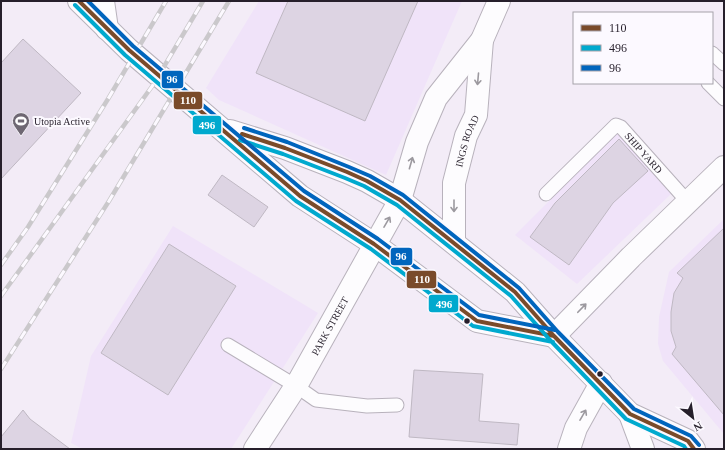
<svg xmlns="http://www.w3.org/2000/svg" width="725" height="450" font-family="'Times New Roman',serif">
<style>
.built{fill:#f0e3f9}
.building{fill:#ddd4e3;stroke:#bfb8c3}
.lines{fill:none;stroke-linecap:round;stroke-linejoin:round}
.service-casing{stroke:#b8b2bc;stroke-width:15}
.minor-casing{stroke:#b8b2bc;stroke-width:24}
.tertiary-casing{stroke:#b8b2bc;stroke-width:24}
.trunk-casing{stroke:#b8b2bc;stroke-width:24}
.service{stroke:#fdfcfe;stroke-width:13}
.minor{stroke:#fdfcfe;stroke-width:22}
.tertiary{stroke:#fdfcfe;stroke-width:22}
.trunk{stroke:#fdfcfe;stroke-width:22}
.rail-casing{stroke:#cac8cb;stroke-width:4.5}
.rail{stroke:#fcf9ff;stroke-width:3;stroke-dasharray:9;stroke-linecap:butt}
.bus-1-casing{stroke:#fcf9ff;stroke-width:7}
.bus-2-casing{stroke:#fcf9ff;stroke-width:7}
.bus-3-casing{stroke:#fcf9ff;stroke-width:7}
.bus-1{stroke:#7a4b2a;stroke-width:4}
.bus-2{stroke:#00a9ce;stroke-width:4}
.bus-3{stroke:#0065bd;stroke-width:4}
.oneway{stroke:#9c999f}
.bus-dot{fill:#261f2b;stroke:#fcf9ff;stroke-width:1.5}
.labels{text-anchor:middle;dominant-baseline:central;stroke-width:4;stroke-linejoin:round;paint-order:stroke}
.poi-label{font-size:10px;fill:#261f2b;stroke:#fcf9ff;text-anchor:start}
.street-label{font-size:10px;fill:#261f2b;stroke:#fcf9ff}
.line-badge{stroke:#fcf9ff;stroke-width:1.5}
.badge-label{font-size:11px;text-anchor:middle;font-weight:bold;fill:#fff}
</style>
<rect width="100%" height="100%" fill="#f3ecf7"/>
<!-- built -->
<path class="built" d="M259 1H462L386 175 219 100 206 88Z
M618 132 671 194 577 284 515 235Z
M724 219V434L663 361 658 344 659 317 669 272Z
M173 226 318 313 231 449H83L71 443 91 356Z"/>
<!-- building -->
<path class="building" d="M288 1H418L365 121 256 73Z
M23 39 81 93 1 179V63Z
M619 139 648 171 613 203 569 265 530 237 555 203Z
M222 175 268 207 254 227 208 195Z
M724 228V415L672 354 676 347 671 331V312L674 293 683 278 677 273Z
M169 244 236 286 168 395 101 353Z
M414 370 483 374 479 421 519 424 517 445 409 437Z
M23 410 30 419 70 449H1V437Z"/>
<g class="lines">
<!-- service casing -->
<g class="service-casing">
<g id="service">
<path d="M712 53 724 64"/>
<path d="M708 83 724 99"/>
<path id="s1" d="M546 194 616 125 621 127 688 202"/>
<path d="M228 345 296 386 316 400 367 406 397 405"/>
</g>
</g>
<!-- minor casing -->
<g class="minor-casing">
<g id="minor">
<path d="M554 336 631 257 724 167"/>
<path id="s2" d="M255 449 296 386 400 200"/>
</g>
</g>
<!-- tertiary casing -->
<g class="tertiary-casing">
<path id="tertiary" d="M103 1 107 29
M569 449 576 428 601 383"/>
</g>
<!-- trunk casing -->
<g class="trunk-casing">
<g id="trunk">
<path d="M79 1 129 50 300 196 374 244 477 321 554 336"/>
<path d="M230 131 285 148 347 172 367 181 400 200 515 292 554 336 630 414 688 441 694 449"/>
<path d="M400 200 417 142 436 98 482 40 499 1"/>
<path id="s3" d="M454 242V183L466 136 476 115 482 40"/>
<path d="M630 414 643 449"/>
</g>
</g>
<!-- service -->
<use href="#service" class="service"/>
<!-- minor -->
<use href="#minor" class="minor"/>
<!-- tertiary -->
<use href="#tertiary" class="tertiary"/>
<!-- trunk -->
<use href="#trunk" class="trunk"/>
<!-- rail casing -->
<g class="rail-casing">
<path id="rail" d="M1 265 28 227 108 99 166 1
M1 296 153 85 203 1
M1 369 109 201 229 1"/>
</g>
<!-- rail -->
<use href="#rail" class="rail"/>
<!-- bus-1 casing -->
<g class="bus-1-casing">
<path id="bus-1" d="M79 1 129 50 300 196 374 244 477 321 554 336
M242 134 285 148 347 172 367 181 400 200 515 292 554 336 630 414 688 441 694 449"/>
</g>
<!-- bus-2 casing -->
<g class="bus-2-casing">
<path id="bus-2" d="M75 5 125 55 296 201 371 249 473 326 553 342
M240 140 283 154 345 178 364 186 397 205 511 296 550 340 626 419 684 446 686 449"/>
</g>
<!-- bus-3 casing -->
<g class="bus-3-casing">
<path id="bus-3" d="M88 1 133 46 304 191 378 239 479 315 555 330
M244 128 287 142 349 167 370 176 403 195 519 288 558 332 634 409 691 436 699 445"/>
</g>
<!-- bus-1 -->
<use href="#bus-1" class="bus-1"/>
<!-- bus-2 -->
<use href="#bus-2" class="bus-2"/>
<!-- bus-3 -->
<use href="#bus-3" class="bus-3"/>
</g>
<!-- one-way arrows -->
<defs><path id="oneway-shaft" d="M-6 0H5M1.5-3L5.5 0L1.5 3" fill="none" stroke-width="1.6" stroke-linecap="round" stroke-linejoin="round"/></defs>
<g class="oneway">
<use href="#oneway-shaft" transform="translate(478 79) rotate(95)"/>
<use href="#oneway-shaft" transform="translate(411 163) rotate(-74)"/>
<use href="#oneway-shaft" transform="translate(454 206) rotate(90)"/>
<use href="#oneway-shaft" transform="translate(387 222) rotate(-60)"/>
<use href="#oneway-shaft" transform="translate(582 308) rotate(-46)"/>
<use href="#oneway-shaft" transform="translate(583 415) rotate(-60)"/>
</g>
<!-- icons -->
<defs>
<g id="stadium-pin" transform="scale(0.9)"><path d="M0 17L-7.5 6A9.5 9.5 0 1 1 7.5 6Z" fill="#6e6772" stroke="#fcf9ff"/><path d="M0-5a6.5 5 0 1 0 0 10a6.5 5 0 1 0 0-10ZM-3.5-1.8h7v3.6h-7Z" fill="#fff"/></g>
</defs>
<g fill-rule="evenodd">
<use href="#stadium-pin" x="21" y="121"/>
</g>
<!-- markers -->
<g class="bus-dot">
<circle cx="467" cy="321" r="3.5"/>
<circle cx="600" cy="374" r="3.5"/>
</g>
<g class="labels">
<!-- poi labels -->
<g class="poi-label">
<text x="34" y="121">Utopia Active</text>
</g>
<!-- street labels -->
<g class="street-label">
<text stroke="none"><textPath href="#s3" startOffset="103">INGS ROAD</textPath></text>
<text stroke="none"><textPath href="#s1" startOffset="138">SHIP YARD</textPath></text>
<text stroke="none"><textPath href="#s2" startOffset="144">PARK STREET</textPath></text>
</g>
</g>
<g class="line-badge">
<rect x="161" y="70" width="23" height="19" rx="4" fill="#0065bd"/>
<rect x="173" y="91" width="30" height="19" rx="4" fill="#7a4b2a"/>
<rect x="192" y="115" width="30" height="20" rx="4" fill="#00a9ce"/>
<rect x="390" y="247" width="23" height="19" rx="4" fill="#0065bd"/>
<rect x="406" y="270" width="31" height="19" rx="4" fill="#7a4b2a"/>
<rect x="428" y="294" width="31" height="19" rx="4" fill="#00a9ce"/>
</g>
<g class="badge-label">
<text x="172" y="83">96</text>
<text x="188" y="104">110</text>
<text x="207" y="129">496</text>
<text x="401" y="260">96</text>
<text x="422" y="283">110</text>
<text x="444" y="308">496</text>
</g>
<!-- border -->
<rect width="725" height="450" fill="none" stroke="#261f2b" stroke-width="4"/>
<!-- legend -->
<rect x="573" y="12" width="140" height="72" fill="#fcf9ff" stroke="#a6a2aa"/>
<rect x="581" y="25" width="20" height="6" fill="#7a4b2a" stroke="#a6a2aa"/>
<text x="609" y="32" font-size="12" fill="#261f2b">110</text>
<rect x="581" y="45" width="20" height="6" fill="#00a9ce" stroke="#a6a2aa"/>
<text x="609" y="52" font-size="12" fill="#261f2b">496</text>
<rect x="581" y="65" width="20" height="6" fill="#0065bd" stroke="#a6a2aa"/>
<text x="609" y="72" font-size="12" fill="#261f2b">96</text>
<!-- north arrow -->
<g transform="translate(693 418) rotate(150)" stroke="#fcf9ff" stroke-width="3" paint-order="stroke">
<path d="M0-3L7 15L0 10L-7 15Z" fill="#261f2b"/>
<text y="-6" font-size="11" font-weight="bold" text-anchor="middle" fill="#261f2b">N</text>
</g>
</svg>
